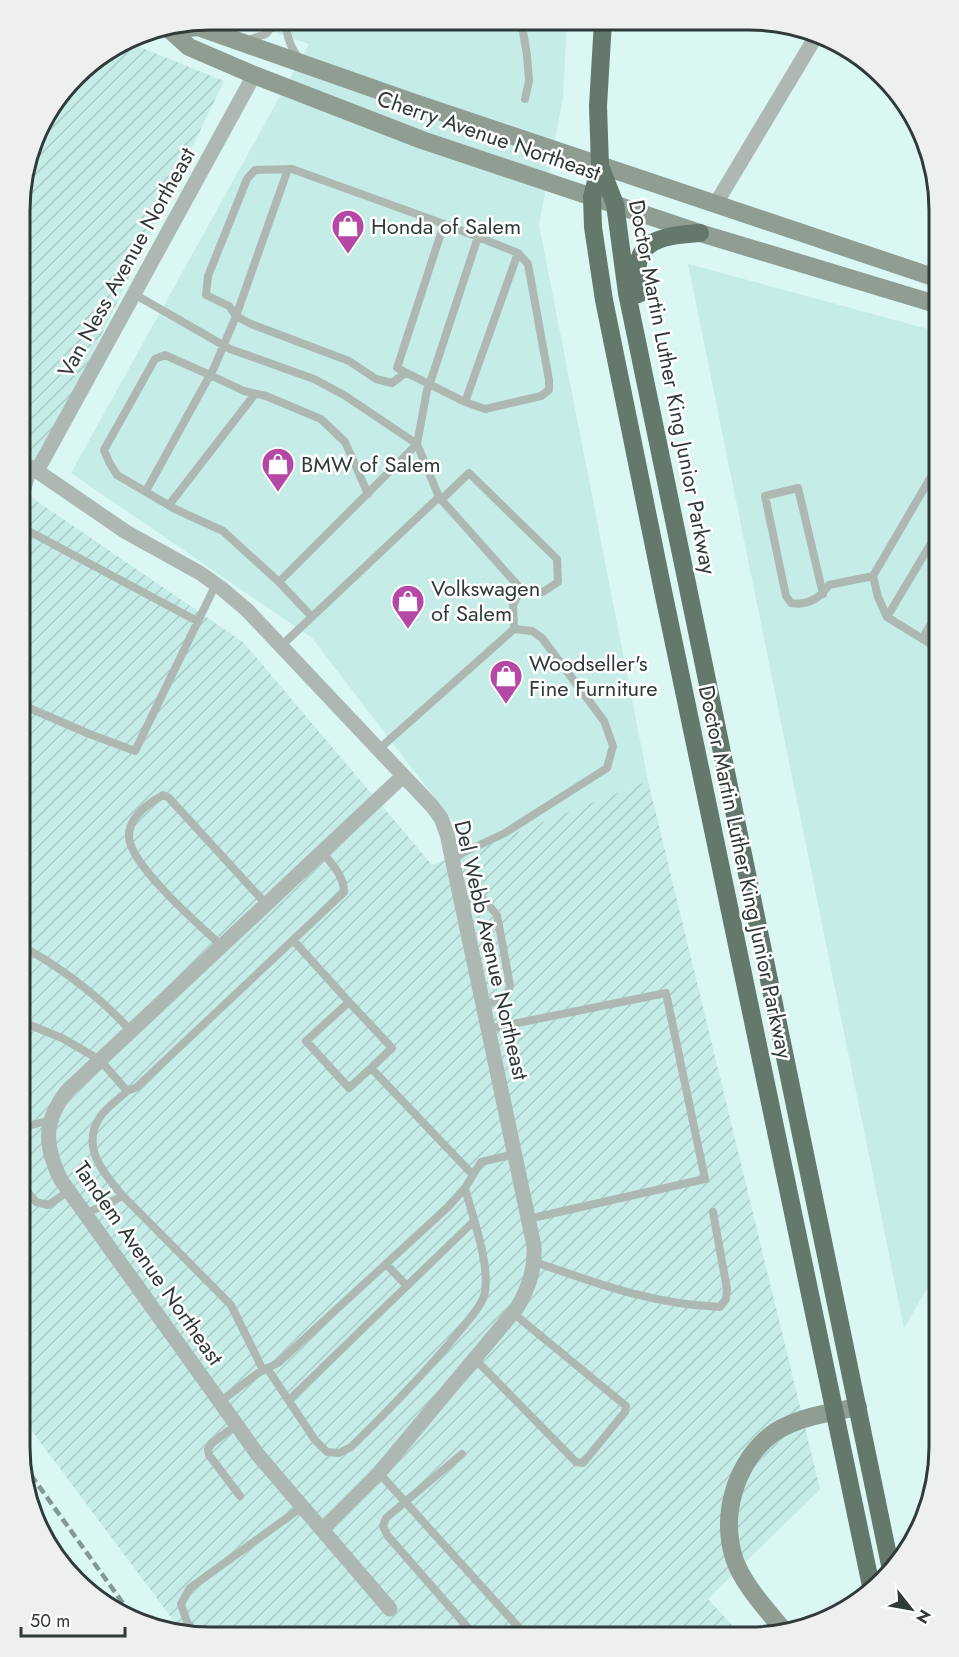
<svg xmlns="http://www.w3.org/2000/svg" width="959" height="1657" font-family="Jost,sans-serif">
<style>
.built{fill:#c5ece7}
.industrial{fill:url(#industrial-furrows)}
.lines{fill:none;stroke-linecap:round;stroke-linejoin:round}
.lane{stroke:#aeb8b2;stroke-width:8}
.street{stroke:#aeb8b2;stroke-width:15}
.secondary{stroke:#8f9d93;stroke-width:18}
.highway{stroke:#64786b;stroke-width:18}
.rail{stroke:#849896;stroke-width:4.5;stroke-dasharray:9 4.5;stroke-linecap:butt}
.labels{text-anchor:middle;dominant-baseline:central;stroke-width:5;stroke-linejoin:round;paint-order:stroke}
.street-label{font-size:22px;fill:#2f3a39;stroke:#fff}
.poi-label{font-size:22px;fill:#2f3a39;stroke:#fff;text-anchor:start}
.rim{fill:none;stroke:#2f3a39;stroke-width:3}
</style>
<defs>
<pattern id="industrial-furrows" width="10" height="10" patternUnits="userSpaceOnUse" patternTransform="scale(1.5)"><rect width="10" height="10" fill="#c5ece7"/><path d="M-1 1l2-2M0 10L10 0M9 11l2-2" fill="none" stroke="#aacbc7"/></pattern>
</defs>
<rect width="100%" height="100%" fill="#daf7f3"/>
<!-- built -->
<path class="built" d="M238 20 567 21 563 97 539 225 648 781 474 849 312 638 71 473 309 44Z
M688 264 939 332V1268L904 1328Z"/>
<!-- industrial -->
<path class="industrial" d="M125 41 224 81 25 493 243 642 432 865 648 781 820 1489 708 1599 743 1637 185 1636 20 1415 21 185 39 125 84 67Z"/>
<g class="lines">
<!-- lane -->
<path class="lane" d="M286 20C286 35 290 48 300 59
M521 20 527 55 529 81 525 99
M248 40 266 34 278 20
M288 169 236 316 251 324 349 361 376 379 392 383 405 373
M134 294 230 349 314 379 344 395 417 444 427 390 429 386 478 237 518 253 528 264 549 380V390L541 396 485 409 465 402 397 368 444 224 478 237
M465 402 518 253
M146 491 210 375 244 391 266 396 321 419 345 442 368 494
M441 500 469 473 557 559 558 582 543 592 521 589
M169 505 255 394
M21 523 23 505 33 469
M21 527 197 621
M279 582 223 531 175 509 117 475 109 462 104 450 155 359 165 355 210 375 214 368 236 316 229 306 206 295 208 276 247 179 255 170 292 169 444 224
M823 594 798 488 765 496 786 596 791 603C808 606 820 598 829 585L873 576
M312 617 279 582 417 444 439 497
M887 617 939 530
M922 639 939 610
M281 646 439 497 521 589 513 605 514 629
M939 649 887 617 878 597 873 576 939 463
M20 704 87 733 135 751 216 584
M379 749 514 629 532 631 542 638 604 721 613 746 607 768 505 833 452 858
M462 904 484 900 497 915 510 985 507 996 483 1006
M293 940 349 1002
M20 945C62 968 100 997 131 1031
M222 946C200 926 130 865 129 837 128 818 149 803 163 795L169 798 266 904
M20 1021 62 1038 100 1060 127 1091 137 1087 344 892C344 876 332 864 322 852
M488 1029 666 993 705 1179 528 1219
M371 1068 349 1088 306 1041 349 1002 392 1048 371 1068 473 1175
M20 1128 51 1120
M20 1183 36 1202 48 1205 69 1191
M123 1196 231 1305 263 1370
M85 1214 123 1196C104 1174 80 1147 100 1117 107 1107 119 1099 127 1091
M535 1262C599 1284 651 1304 720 1307L726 1299 727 1289 713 1212
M386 1264 407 1286
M475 1359 576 1462 583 1463 625 1412 626 1406 513 1313
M267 1368 315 1440 327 1452 339 1453 351 1447C389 1410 424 1374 458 1333 466 1322 480 1309 484 1296 492 1269 472 1215 465 1188
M289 1400 474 1221
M220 1402 258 1373 278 1363 448 1207 465 1188 481 1162 515 1154
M236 1425 212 1443 208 1449 209 1455 240 1496
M462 1454 386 1518 383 1526 387 1535 476 1637
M379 1473 522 1631 523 1637
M198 1636 187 1622 181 1604 190 1588 302 1507"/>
<!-- street -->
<path class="street" d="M715 205 815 38
M21 462 37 471 126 532 200 573 221 588 247 610 432 806 441 818 447 834 534 1246C535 1270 529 1287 517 1308L379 1473 323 1529
M37 471 254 75
M390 1609 258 1455 61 1180C44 1146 43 1122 67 1091L403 776"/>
<!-- secondary -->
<path class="secondary" d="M165 28 170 30 189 47 254 75 422 140 700 233 939 305
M170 30 198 27 409 101 939 279
M784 1631C768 1611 749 1591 738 1568 717 1523 734 1460 775 1432 798 1417 831 1412 858 1407"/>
<!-- highway -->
<path class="highway" d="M603 21 598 106 600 166 592 197 593 227 604 300 662 586 871 1586
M600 166 615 204 627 293 891 1570
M639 294C629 242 655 236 700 233"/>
<!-- rail -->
<path class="rail" d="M23 1464 130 1613"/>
</g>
<!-- icons -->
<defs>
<g id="shop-pin" transform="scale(1.725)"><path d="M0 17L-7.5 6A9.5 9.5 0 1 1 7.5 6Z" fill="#b547a5" stroke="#fff"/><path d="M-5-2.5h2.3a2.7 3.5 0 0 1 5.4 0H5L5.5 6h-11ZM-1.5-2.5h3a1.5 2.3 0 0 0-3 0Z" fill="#fff"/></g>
</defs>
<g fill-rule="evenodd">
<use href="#shop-pin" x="348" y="226"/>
<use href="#shop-pin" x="278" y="464"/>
<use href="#shop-pin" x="408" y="601"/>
<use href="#shop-pin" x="506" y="676"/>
</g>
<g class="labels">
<!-- street labels -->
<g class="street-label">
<text transform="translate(489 135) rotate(19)">Cherry Avenue Northeast</text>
<text transform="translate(126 262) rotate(-61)">Van Ness Avenue Northeast</text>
<text transform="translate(673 387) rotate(79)">Doctor Martin Luther King Junior Parkway</text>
<text transform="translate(746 872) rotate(78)">Doctor Martin Luther King Junior Parkway</text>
<text transform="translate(492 950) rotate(77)">Del Webb Avenue Northeast</text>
<text transform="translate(149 1263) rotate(55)">Tandem Avenue Northeast</text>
</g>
<!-- poi labels -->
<g class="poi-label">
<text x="371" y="226">Honda of Salem</text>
<text x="301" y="464">BMW of Salem</text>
<text x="431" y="588">Volkswagen<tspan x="431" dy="25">of Salem</tspan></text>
<text x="529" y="663">Woodseller's<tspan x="529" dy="25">Fine Furniture</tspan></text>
</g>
</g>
<!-- crop -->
<path d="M0 0H959V1657H0ZM210 30H749A180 180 0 0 1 929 210V1447A180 180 0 0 1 749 1627H210A180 180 0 0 1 30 1447V210A180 180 0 0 1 210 30Z" fill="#eeefef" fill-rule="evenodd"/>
<path class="rim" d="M210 30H749A180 180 0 0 1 929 210V1447A180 180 0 0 1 749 1627H210A180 180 0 0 1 30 1447V210A180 180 0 0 1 210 30Z"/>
<!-- north arrow -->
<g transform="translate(911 1609) rotate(121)" stroke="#ffffff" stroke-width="4.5" paint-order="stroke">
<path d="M0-4.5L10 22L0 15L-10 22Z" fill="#2f3a39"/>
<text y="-9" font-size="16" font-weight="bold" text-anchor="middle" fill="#2f3a39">N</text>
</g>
<!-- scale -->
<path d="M21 1627v9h104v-9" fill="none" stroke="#2f3a39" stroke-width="3"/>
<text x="30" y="1627" font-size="18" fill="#2f3a39" stroke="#ffffff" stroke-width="4.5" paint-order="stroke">50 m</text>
</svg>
